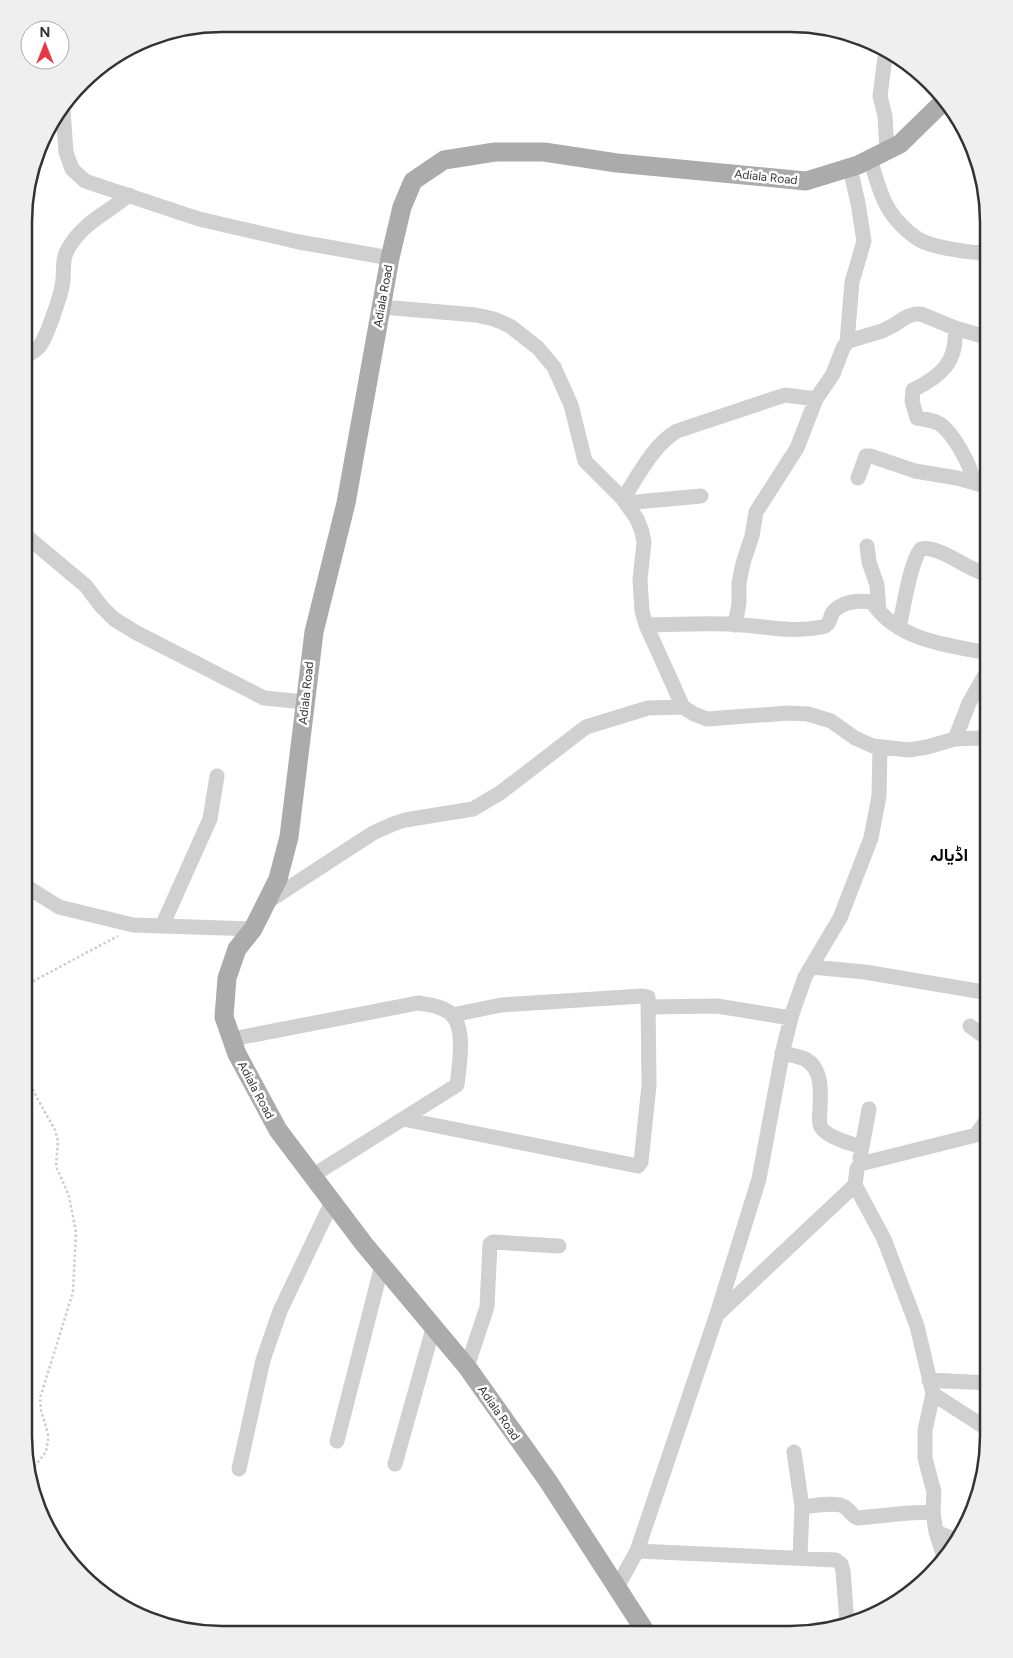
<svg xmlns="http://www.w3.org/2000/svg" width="1013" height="1658" font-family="Figtree,Vazirmatn,sans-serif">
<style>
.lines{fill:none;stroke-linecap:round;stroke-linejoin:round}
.path{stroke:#cdcdcd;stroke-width:2.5;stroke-dasharray:2.5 2.5;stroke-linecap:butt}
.minor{stroke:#d0d0d0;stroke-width:15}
.major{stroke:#ababab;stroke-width:19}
.labels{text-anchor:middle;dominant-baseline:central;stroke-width:5;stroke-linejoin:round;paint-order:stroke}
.street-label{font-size:12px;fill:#333;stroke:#fff}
.district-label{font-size:18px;font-weight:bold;fill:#000;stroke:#fff}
.rim{fill:none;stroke:#333;stroke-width:2.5}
</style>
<rect width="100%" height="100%" fill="#fff"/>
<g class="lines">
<!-- path -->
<path class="path" d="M24 986 118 936
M24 1071 37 1098 55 1130 58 1141 56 1166 69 1196 76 1232 73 1292 40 1398 41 1411 48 1433V1439L46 1452 31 1471"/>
<!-- minor -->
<path class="minor" d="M886 50 880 96 885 116 887 151
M63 110 66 152 72 169 85 181 199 219 299 242 390 258
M870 159C875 174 879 192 887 206 893 218 907 232 918 239 933 248 972 253 989 253
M382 307 476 315 494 319 510 326 538 348 554 367 571 405 585 461 623 499 637 519 642 532 644 542 640 580 642 611 646 625 683 707 694 714 707 719 789 713 808 714 831 721 855 738 873 746 909 750 927 747 955 739 981 738 989 739
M955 328C958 362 941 376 913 390L912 401 917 418C924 419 933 420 940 424 953 433 972 466 973 482
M847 342 852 282 864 241 858 203 850 168
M25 357C29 354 34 352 38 348 46 340 62 293 63 280 64 269 62 257 69 247 84 222 107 213 129 195
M858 478 866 456H871L915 471 957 478 989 487
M623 499C638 476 653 445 677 431L785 395 816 399
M626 503 701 496
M25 535 86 586 101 606 114 619 135 632 264 698 305 702
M867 546 869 562 877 585 879 611
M646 625C677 625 712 622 742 625 772 627 792 633 822 627 831 625 829 618 833 612 842 601 860 600 872 602 898 641 947 645 989 653
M735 625 739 603V583L743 563 752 536 756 512 797 448 816 399 833 374 843 348 847 342 852 340 882 331 894 325 906 317 915 314H921L955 328 989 338
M899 628C903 611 910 561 921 549 940 545 969 571 989 575
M955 739 969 703 989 668
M24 885 59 907 133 925 253 929
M267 902 373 833 393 824 405 820 473 809 500 793 586 727 648 708 683 707
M162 926 210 819 217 776
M811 967 865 972 989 993
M648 1007 717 1006 791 1018
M970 1026 989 1040
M232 1039 418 1003C430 1005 443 1006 452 1015 466 1029 459 1067 457 1085L312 1176
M782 1053C789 1055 798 1056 805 1059 822 1068 821 1091 820 1108 820 1114 818 1122 821 1127 826 1137 852 1144 862 1147
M403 1119 638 1166 641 1162 649 1085 648 997 643 996 501 1005 452 1015
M860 1158 869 1109
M855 1185 857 1169 860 1164 976 1135 989 1117
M719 1313 855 1185 884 1239 917 1326 933 1394 989 1430
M467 1367 487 1307 490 1244 493 1242 559 1246
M929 1380 989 1383
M933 1394 925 1430V1458L934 1492 933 1512 936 1532 945 1560
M337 1441 382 1265
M794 1452 802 1507 800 1558
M395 1464 434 1325
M239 1469 263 1360 280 1311 332 1202
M802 1507C812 1506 834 1502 843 1506 850 1509 851 1516 858 1518L908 1513 933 1512
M936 1532 958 1541
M637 1551 836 1560 841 1564 843 1571 847 1623
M616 1589 637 1551 717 1314 759 1179 783 1050 792 1014 805 977 840 918 871 838 879 796 880 747"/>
<!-- major -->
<path class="major" d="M647 1634 548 1481 467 1367 364 1244 278 1130 237 1054 224 1017 227 978 237 949 253 929 278 879 289 837 314 632 346 503 390 258 402 207 413 181 444 160 495 152H544L617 163 806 181 858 165 900 144 946 99"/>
</g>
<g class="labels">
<!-- street labels -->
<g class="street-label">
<text transform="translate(766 177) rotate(6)">Adiala Road</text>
<text transform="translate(383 296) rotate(-80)">Adiala Road</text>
<text transform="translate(306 693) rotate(-84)">Adiala Road</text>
<text transform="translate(256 1090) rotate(62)">Adiala Road</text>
<text transform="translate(499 1413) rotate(55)">Adiala Road</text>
</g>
<!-- district labels -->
<g class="district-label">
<text x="949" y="855">اڈیالہ</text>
</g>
</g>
<!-- crop -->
<path d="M0 0H1013V1658H0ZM222 32H790A190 190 0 0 1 980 222V1436A190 190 0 0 1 790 1626H222A190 190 0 0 1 32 1436V222A190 190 0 0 1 222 32Z" fill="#efefef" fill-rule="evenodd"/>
<path class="rim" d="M222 32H790A190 190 0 0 1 980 222V1436A190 190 0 0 1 790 1626H222A190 190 0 0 1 32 1436V222A190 190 0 0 1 222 32Z"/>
<!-- north arrow -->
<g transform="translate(45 45)"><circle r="24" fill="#ffffff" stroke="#adadad"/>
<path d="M0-4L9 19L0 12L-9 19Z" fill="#e63946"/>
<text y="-8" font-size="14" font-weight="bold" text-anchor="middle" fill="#333333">N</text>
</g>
</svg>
